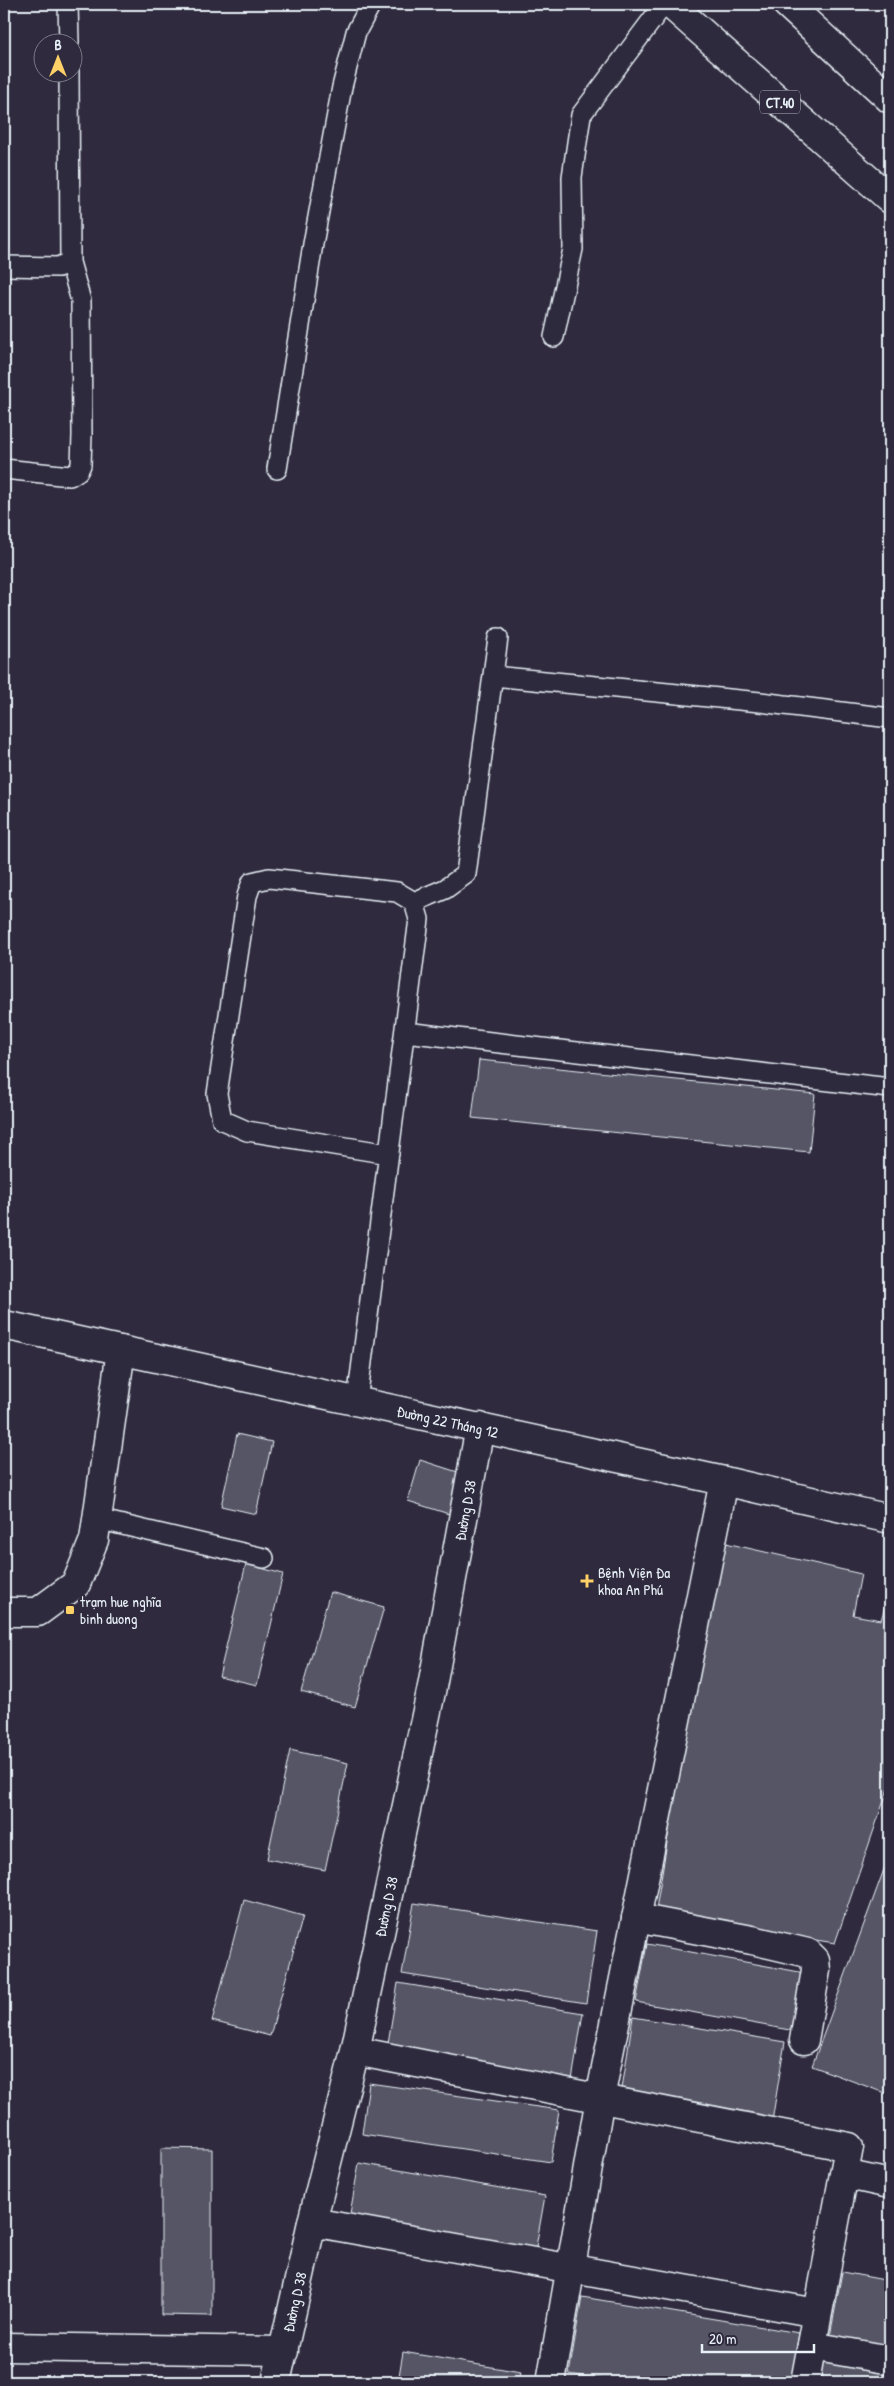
<svg xmlns="http://www.w3.org/2000/svg" width="894" height="2386" font-family="'Patrick Hand',sans-serif">
<style>
.building{fill:#575565;stroke:#e8f1f8}
.lines{fill:none;stroke-linecap:round;stroke-linejoin:round}
.service-casing{stroke:#e8f1f8;stroke-width:22}
.minor-casing{stroke:#e8f1f8;stroke-width:31}
.secondary-casing{stroke:#e8f1f8;stroke-width:31}
.primary-casing{stroke:#e8f1f8;stroke-width:31}
.service{stroke:#2f2a3d;stroke-width:19}
.minor{stroke:#2f2a3d;stroke-width:28}
.secondary{stroke:#2f2a3d;stroke-width:28}
.primary{stroke:#2f2a3d;stroke-width:28}
.poi-dot{fill:#ffd166;stroke:#2f2a3d;stroke-width:2}
.labels{text-anchor:middle;dominant-baseline:central;stroke-width:4.5;stroke-linejoin:round;paint-order:stroke}
.shield{fill:#2f2a3d;stroke:#b0b5c0;stroke-width:1}
.shield-label{font-size:14px;font-weight:bold;fill:#e8f1f8}
.street-label{font-size:15px;fill:#e8f1f8;stroke:#2f2a3d}
.poi-label{font-size:15px;fill:#e8f1f8;stroke:#2f2a3d;text-anchor:start}
</style>
<rect width="100%" height="100%" fill="#2f2a3d"/>
<filter id="ink" filterUnits="userSpaceOnUse"><feTurbulence type="fractalNoise" baseFrequency=".02" numOctaves="2"/><feDisplacementMap in="SourceGraphic" scale="10" xChannelSelector="R" yChannelSelector="G"/><feConvolveMatrix kernelMatrix="1 2 1 2 8 2 1 2 1" color-interpolation-filters="sRGB"/></filter>
<g filter="url(#ink)">
<!-- building -->
<path class="building" d="M479 1060 815 1094 809 1152 472 1118Z
M237 1434 272 1442 256 1514 221 1506Z
M420 1460 464 1474 452 1515 408 1501Z
M717 1541 861 1574 853 1615 881 1620 890 1590V1783L835 1943 655 1915Z
M246 1564 283 1574 257 1685 219 1676Z
M330 1592 384 1607 355 1707 301 1692Z
M290 1750 348 1763 325 1870 267 1859Z
M890 1853V2095L812 2066Z
M244 1900 303 1916 270 2036 212 2021Z
M414 1903 597 1931 586 2003 402 1974Z
M647 1944 805 1973 795 2031 636 2002Z
M398 1983 583 2013 572 2080 387 2049Z
M633 2017 785 2042 772 2121 621 2095Z
M369 2083 559 2110 551 2162 362 2134Z
M161 2148 212 2149V2316L161 2315Z
M359 2163 545 2196 534 2258 348 2225Z
M842 2272 890 2281V2354L829 2342Z
M582 2297 799 2333 791 2382H619L569 2374Z
M403 2352 521 2372 519 2382H398Z
M820 2354 890 2366V2382H815Z"/>
<g class="lines">
<!-- service casing -->
<g class="service-casing">
<path id="service" d="M68 4 69 42
M4 266 58 267 70 262 69 72
M554 337 573 249 572 177 581 115 664 4
M4 469 70 476 78 471 81 465 82 435 81 301 70 262
M277 469 313 244 342 87 356 32 371 4
M493 676 760 702 890 718
M414 902 445 889 466 874 498 638
M405 1032 890 1088
M357 1401 419 919 414 902 397 892 269 878 252 882 247 896 217 1094 222 1120 247 1131 389 1154
M97 1519 264 1558"/>
</g>
<!-- minor casing -->
<g class="minor-casing">
<g id="minor">
<path d="M4 1612H38L76 1584 94 1540 121 1350"/>
<path d="M636 1918 752 1940 808 1953 815 1960 816 1970 804 2040"/>
<path d="M355 2051 849 2147 805 2382"/>
<path d="M844 2174 890 2184"/>
<path d="M312 2222 817 2313"/>
<path d="M812 2346 890 2360"/>
<path d="M4 2347 284 2351"/>
<path id="s1" d="M276 2382 312 2222 355 2051 432 1687 480 1427"/>
<path d="M551 2382 600 2098 724 1481"/>
</g>
</g>
<!-- secondary casing -->
<g class="secondary-casing">
<g id="secondary">
<path id="s2" d="M4 1325 724 1481 890 1519"/>
</g>
</g>
<!-- primary casing -->
<g class="primary-casing">
<path id="primary" d="M670 4 890 199
M787 4 890 99"/>
</g>
<!-- service -->
<use href="#service" class="service"/>
<!-- minor -->
<use href="#minor" class="minor"/>
<!-- secondary -->
<use href="#secondary" class="secondary"/>
<!-- primary -->
<use href="#primary" class="primary"/>
</g>
</g>
<!-- markers -->
<g class="poi-dot">
<path d="M584.5 1573.5h5v5h5v5h-5v5h-5v-5h-5v-5h5z"/>
<rect x="65" y="1605" width="10" height="10" rx="2.5"/>
</g>
<g class="labels">
<!-- shield labels -->
<rect class="shield" x="760" y="90.5" width="40" height="23" rx="4"/>
<g class="shield-label">
<text x="780" y="102">CT.40</text>
</g>
<!-- street labels -->
<g class="street-label">
<text stroke="none"><textPath href="#s2" startOffset="454">Đường 22 Tháng 12</textPath></text>
<text stroke="none"><textPath href="#s1" startOffset="892">Đường D 38</textPath></text>
<text stroke="none"><textPath href="#s1" startOffset="488">Đường D 38</textPath></text>
<text stroke="none"><textPath href="#s1" startOffset="82">Đường D 38</textPath></text>
</g>
<!-- poi labels -->
<g class="poi-label">
<text x="598" y="1572">Bệnh Viện Đa<tspan x="598" dy="17">khoa An Phú</tspan></text>
<text x="80" y="1601">trạm hue nghĩa<tspan x="80" dy="17">binh duong</tspan></text>
</g>
</g>
<!-- margin -->
<rect width="894" height="2386" fill="none" stroke="#2f2a3d" stroke-width="20"/>
<rect x="10" y="10" width="874" height="2366" fill="none" stroke="#e8f1f8" stroke-width="2" filter="url(#ink)"/>
<!-- north arrow -->
<g transform="translate(58 58)"><circle r="24" fill="#2f2a3d" stroke="#797a88"/>
<path d="M0-4L9 19L0 12L-9 19Z" fill="#ffd166"/>
<text y="-8" font-size="14" font-weight="bold" text-anchor="middle" fill="#e8f1f8">B</text>
</g>
<!-- scale -->
<path d="M702 2344v8h112v-8" fill="none" stroke="#e8f1f8" stroke-width="2.5"/>
<text x="709" y="2344" font-size="15" fill="#e8f1f8" stroke="#2f2a3d" stroke-width="4" paint-order="stroke">20 m</text>
</svg>
